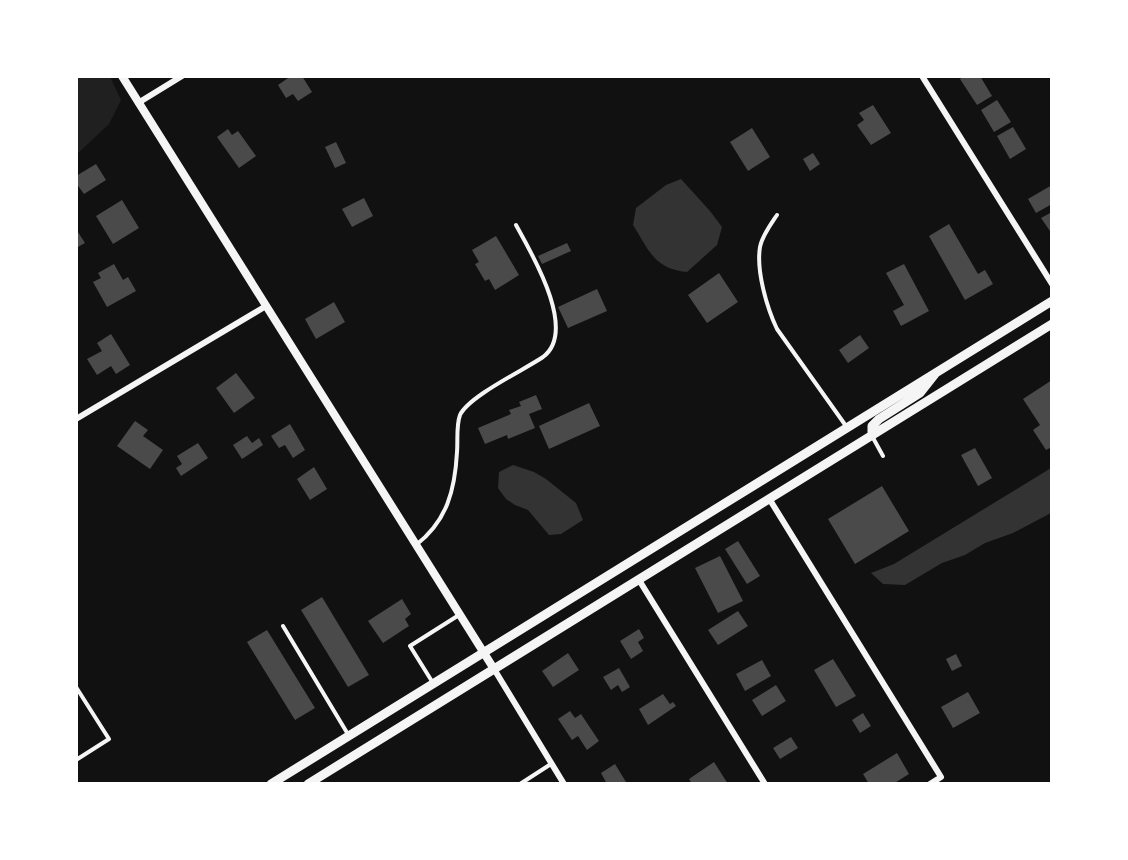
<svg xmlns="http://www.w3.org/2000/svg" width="1128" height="860" font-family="'Golos Text',sans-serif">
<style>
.green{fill:#202020}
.water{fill:#333}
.building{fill:#4a4a4a}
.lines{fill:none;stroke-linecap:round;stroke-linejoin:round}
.service{stroke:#f5f5f5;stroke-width:4}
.minor{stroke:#f5f5f5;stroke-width:6}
.tertiary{stroke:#f5f5f5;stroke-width:8}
.secondary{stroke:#f5f5f5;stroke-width:9}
</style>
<rect width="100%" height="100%" fill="#111"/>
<!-- green -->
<path class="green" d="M77 76 110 77 121 100 109 124 77 154Z"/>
<!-- water -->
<path class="water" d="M681 179 710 211 722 227 717 245 687 272C654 269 649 250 633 225L636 208 666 185Z
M513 465 534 472 546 479 576 503 583 520 561 534 549 535 528 510 515 505 506 499 498 488 499 472Z
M1051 468V513L1013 533 985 543 965 555 942 563 905 585 883 584 871 573 894 564Z"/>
<!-- building -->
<path class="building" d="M291 76H302L312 92 298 101 293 94 286 98 278 85Z
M964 76H980L992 96 977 105 960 79Z
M997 100 1011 122 994 132 981 110Z
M873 105 891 133 871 145 857 125 864 120 859 113Z
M1013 127 1026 149 1010 159 997 136Z
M752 128 770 157 748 171 730 142Z
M228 129 232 135 238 131 256 156 239 168 217 137Z
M336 142 346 163 335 168 325 147Z
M813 153 820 164 810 171 803 159Z
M96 164 106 180 84 194 76 183V176Z
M1052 185V204L1036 213 1028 199Z
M364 198 373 216 352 227 342 209Z
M122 200 139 228 113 244 96 216Z
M1052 212V234L1041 218Z
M949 224 978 274 985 270 993 284 965 300 929 236Z
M76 229 85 243 76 248Z
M496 236 519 275 495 290 489 279 485 281 475 264 479 262 472 250Z
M567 243 571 251 542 264 538 256Z
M114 264 123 280 128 277 136 291 107 307 93 282 101 278 98 273Z
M904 264 929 311 901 326 893 311 904 305 886 273Z
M719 273 738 302 707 323 688 295Z
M597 289 607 311 568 328 558 307Z
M334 302 345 322 316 339 305 319Z
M111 334 130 365 116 374 111 366 97 375 87 359 102 351 97 343Z
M860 335 869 348 848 363 839 350Z
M236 373 255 398 234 413 216 388Z
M1052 380V447L1046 450 1033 430 1040 425 1023 399Z
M536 395 542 409 529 414 535 428 508 439 507 435 485 444 478 428 511 414 509 410 521 406 519 402Z
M589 403 600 426 549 449 539 426Z
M135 421 148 430 143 436 163 450 150 469 117 446Z
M290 424 305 450 293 458 285 445 279 448 271 436Z
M247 436 252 443 259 438 263 445 242 459 233 445Z
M198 443 208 458 181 476 176 468 182 464 177 456Z
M975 448 992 478 978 486 961 455Z
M314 467 327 489 310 500 297 479Z
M882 486 909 531 855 564 828 519Z
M738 541 760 576 747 584 725 549Z
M720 556 743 601 718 613 695 568Z
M322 597 369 675 348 687 301 610Z
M402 599 411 614 405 619 409 626 383 643 368 621Z
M738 611 748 626 718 645 708 630Z
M639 629 644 638 638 642 643 651 631 659 620 641Z
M267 630 315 708 295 720 247 642Z
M568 653 579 670 553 687 542 671Z
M956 654 962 666 952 671 946 659Z
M833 659 856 696 836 707 814 670Z
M762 660 771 676 745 691 736 674Z
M619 668 630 687 622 692 618 685 611 690 603 677Z
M776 685 786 701 762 716 752 700Z
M968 692 980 713 953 728 941 707Z
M663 694 670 704 673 702 676 706 648 725 639 709Z
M570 711 575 718 581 714 599 741 587 750 578 736 572 740 558 719Z
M863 713 871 726 860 733 852 720Z
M791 737 798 748 780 759 773 748Z
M897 753 909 774 893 784H869L863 774Z
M714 762 728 784H692L689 779Z
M615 764 626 782 624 784H607L601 773Z"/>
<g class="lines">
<!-- service -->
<path class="service" d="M777 215C771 224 762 236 760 247 756 271 767 308 777 329L846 426
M872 436 883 456
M416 545C447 521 455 490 457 452 458 440 456 426 460 415 469 396 524 370 543 357 578 331 532 254 516 225
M283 626 349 736
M433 683 410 646 459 615
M76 687 109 739 76 760
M520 784 551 764"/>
<!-- minor -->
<path class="minor" d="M922 76 1052 284
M138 103 182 76
M76 419 266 306
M770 500 941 777 930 784
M639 580 765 784
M494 669 564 784"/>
<!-- tertiary -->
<path class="tertiary" d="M122 76 494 669"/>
<!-- secondary -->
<path class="secondary" d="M872 436V426L879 419 920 393 935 374
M271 784 1052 301
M308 784 1052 324"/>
</g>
<!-- border -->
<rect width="1128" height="860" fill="none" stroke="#ffffff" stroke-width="156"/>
</svg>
